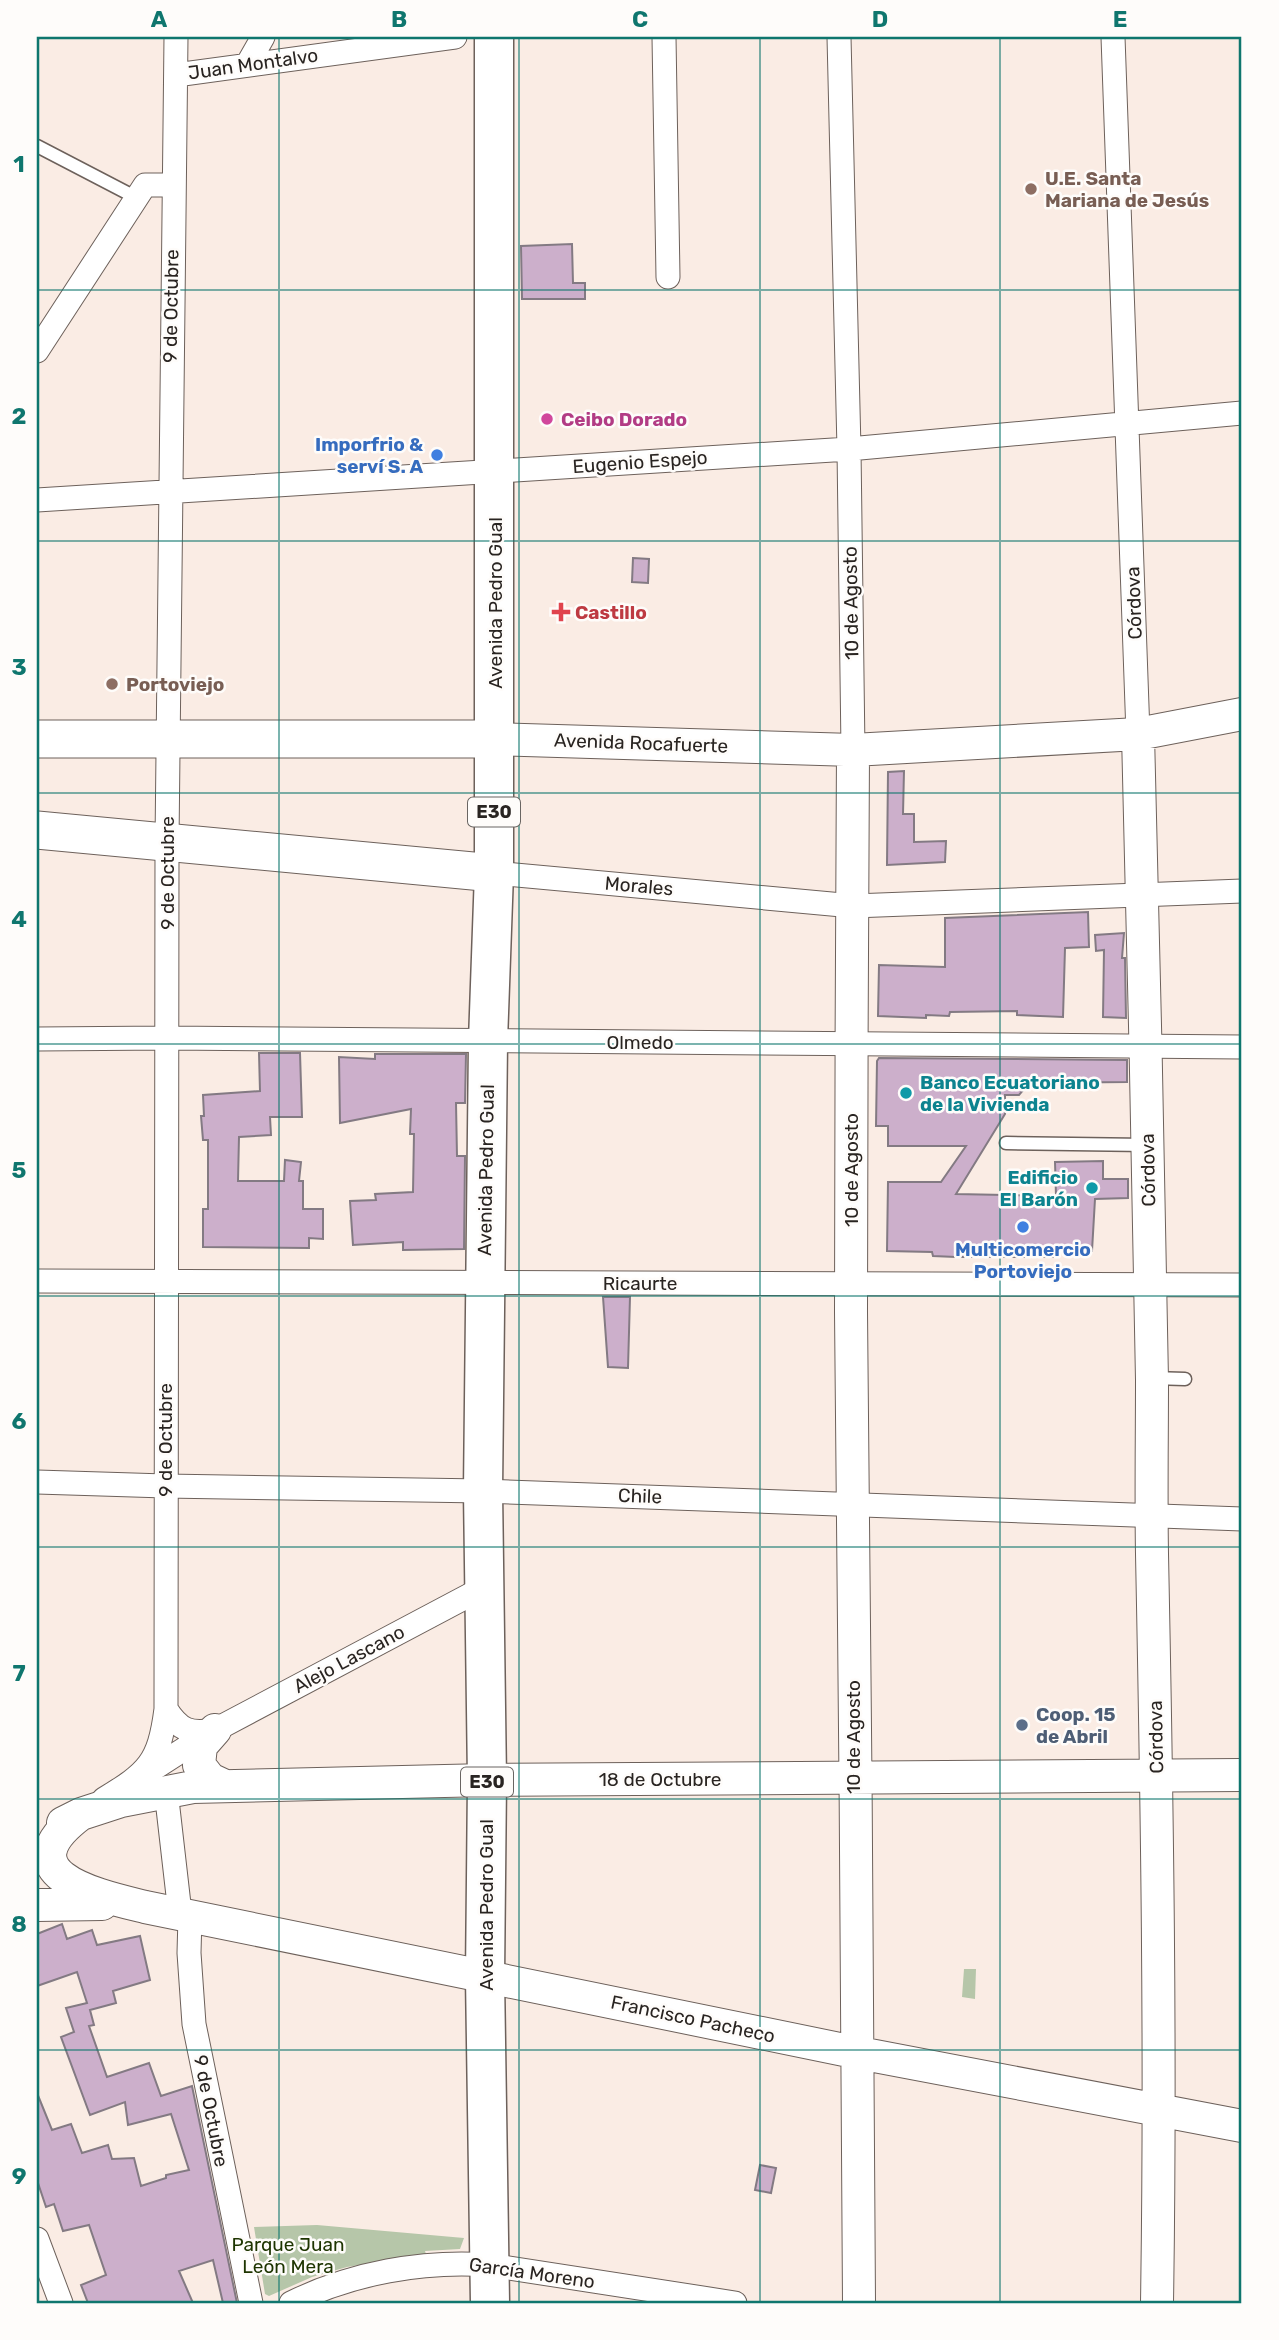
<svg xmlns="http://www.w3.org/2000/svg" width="1279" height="2340" font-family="Rubik,sans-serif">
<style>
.green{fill:#b6c6a9}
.building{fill:#ccafcb;stroke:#837a83;stroke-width:2}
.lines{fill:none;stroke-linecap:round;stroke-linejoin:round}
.lane-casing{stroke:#6d615b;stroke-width:15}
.street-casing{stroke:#6d615b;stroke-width:25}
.secondary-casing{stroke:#6d615b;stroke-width:34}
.primary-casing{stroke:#6d615b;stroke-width:39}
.highway-casing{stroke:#6d615b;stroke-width:41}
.lane{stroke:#fff;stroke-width:12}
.street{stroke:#fff;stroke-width:23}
.secondary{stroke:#fff;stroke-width:32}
.primary{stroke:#fff;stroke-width:37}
.highway{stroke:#fff;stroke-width:38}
.grid{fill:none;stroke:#0f766e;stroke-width:2;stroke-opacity:0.55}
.education-dot{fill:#8d6e63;stroke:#fefcfa;stroke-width:2.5}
.hotel-dot{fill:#d1479c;stroke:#fefcfa;stroke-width:2.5}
.shop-dot{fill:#3f7fe0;stroke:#fefcfa;stroke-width:2.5}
.health-dot{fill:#e0444e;stroke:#fefcfa;stroke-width:2.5}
.culture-dot{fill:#0f9aa8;stroke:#fefcfa;stroke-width:2.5}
.service-dot{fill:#5c6f8a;stroke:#fefcfa;stroke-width:2.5}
.labels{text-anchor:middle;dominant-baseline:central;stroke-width:5;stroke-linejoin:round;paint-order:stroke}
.shield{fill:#fefcfa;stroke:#696562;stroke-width:2}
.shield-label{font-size:18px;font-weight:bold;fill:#292421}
.street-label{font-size:19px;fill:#292421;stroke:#fefcfa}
.education-label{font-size:19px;font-weight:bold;fill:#785e54;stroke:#fefcfa;text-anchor:start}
.hotel-label{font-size:19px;font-weight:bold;fill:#b23c85;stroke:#fefcfa;text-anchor:start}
.shop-label{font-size:19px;font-weight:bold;fill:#366cbe;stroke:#fefcfa;text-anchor:end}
.health-label{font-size:19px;font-weight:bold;fill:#be3a42;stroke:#fefcfa;text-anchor:start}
.culture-label{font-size:19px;font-weight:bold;fill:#0d838f;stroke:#fefcfa;text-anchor:start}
.service-label{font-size:19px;font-weight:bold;fill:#4e5e75;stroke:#fefcfa;text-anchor:start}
.park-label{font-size:19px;fill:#1d3400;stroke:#fefcfa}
.neatline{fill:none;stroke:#0f766e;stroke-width:2.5}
.grid-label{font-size:23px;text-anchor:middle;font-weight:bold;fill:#0f766e}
</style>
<rect width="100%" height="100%" fill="#faece4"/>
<!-- green -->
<path class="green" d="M964 1969H976L975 1999 962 1997Z
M317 2225 464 2238 460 2249 425 2251 426 2254 347 2267 312 2277 269 2296 265 2294 254 2227Z"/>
<!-- building -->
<path class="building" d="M572 244 573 283H585V299H522L521 246Z
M633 558 649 559 648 583 632 582Z
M904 771 903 814H914V842L946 841 945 862 887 865 888 772Z
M1088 912 1089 947 1065 948 1063 1017 1017 1015V1011L950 1012 949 1016 926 1015V1018L878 1016 879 965 945 967V918Z
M1124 933 1122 958H1125L1126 1018 1103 1017 1104 950 1096 951 1095 935Z
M259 1053H300L302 1117H270L271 1135 239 1137 238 1181H284L285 1160 301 1162 299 1181H303V1209H323V1239L309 1238V1248L203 1247V1209H208V1140H203L201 1116H204L203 1095 260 1091Z
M375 1054H466L465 1103H456L457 1156H465L464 1249 403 1250V1242L353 1245 350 1201 376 1200 375 1194 413 1192 414 1134H410L411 1109 340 1123 339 1057 375 1059Z
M879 1058 1127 1060V1082L1029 1083 1019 1095H1005V1114L956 1194 1056 1196 1055 1162 1103 1161V1179H1128V1198L1095 1199 1092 1251 1053 1247V1257H956L933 1256 932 1252 887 1251 888 1182H941L966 1146H888V1126H876L877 1061Z
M603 1297H630L628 1368 608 1367Z
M62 1924 67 1939 92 1930 97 1945 140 1936 150 1980 113 1991 116 2003 90 2010 94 2025 89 2026 107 2077 149 2063 161 2096 192 2086 237 2303H223L213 2260 179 2271 193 2303H88L81 2285 106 2275 89 2225 63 2231 54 2204 46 2207 37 2180V2093L52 2130 71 2124 82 2153 108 2145 112 2159 134 2158 141 2186 166 2178V2175L189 2170 171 2114 128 2125 125 2102 90 2115 61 2037 74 2032 66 2008 87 2003 77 1972 37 1986V1934Z
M760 2165 776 2168 771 2193 755 2190Z"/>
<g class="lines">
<!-- lane casing -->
<g class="lane-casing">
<path id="lane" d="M37 146 137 198
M1006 1143 1147 1145
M1152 1378 1185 1379"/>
</g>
<!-- street casing -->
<g class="street-casing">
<path id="street" d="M664 37 668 277
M839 37 849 449 853 750
M1113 37 1138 734
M247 65 263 37
M176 75 455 37
M37 351 145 185H173
M37 500 849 449 1242 413
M494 873 853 906 1242 891
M37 1039 167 1038 1242 1047
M37 1281 1242 1285
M37 1482 165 1486 483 1491 1242 1519
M166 1709C180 1731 190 1734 215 1730L483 1588
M147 1773 209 1733
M166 1791 180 1913
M104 1799C148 1772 159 1763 166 1709L167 842 176 37
M190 1916 189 1953 194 2024 251 2303
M37 2239 61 2303
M291 2303C352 2273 423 2260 490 2265L735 2303"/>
</g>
<!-- secondary casing -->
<g class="secondary-casing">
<path id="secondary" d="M1138 734C1143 949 1149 1165 1152 1380 1152 1438 1151 1496 1152 1554 1157 1804 1161 2053 1157 2303
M494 739 853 750 1138 734 1242 714
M853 750C853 937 850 1125 851 1312 853 1642 859 1973 859 2303
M215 1730 201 1746 199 1765 210 1779 225 1786
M81 1814C1 1874 96 1895 145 1907L859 2053 1242 2126
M63 1823 81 1814 121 1801 193 1787 487 1780 1242 1775
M37 1905 102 1904"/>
</g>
<!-- primary casing -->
<g class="primary-casing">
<path id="primary" d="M37 739H494
M37 830 494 873"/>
</g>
<!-- highway casing -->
<g class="highway-casing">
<path id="highway" d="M490 2303 485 1977 487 1780 483 1491 488 1041 494 873V37"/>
</g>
<!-- lane -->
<use href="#lane" class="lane"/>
<!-- street -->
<use href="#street" class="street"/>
<!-- secondary -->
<use href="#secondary" class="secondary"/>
<!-- primary -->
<use href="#primary" class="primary"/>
<!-- highway -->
<use href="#highway" class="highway"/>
</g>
<!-- grid -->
<path class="grid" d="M279 37V2303M519 37V2303M760 37V2303M1000 37V2303M37 290H1242M37 541H1242M37 793H1242M37 1044H1242M37 1296H1242M37 1547H1242M37 1799H1242M37 2050H1242"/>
<!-- markers -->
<g class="education-dot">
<circle cx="1031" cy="189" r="7"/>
<circle cx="112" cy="684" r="7"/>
</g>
<circle class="hotel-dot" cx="547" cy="419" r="7"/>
<g class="shop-dot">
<circle cx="437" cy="455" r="7"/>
<circle cx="1023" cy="1227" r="7"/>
</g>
<path class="health-dot" d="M557.5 601.5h7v7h7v7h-7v7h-7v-7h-7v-7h7z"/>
<g class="culture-dot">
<circle cx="906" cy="1093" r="7"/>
<circle cx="1092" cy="1188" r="7"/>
</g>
<circle class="service-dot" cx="1022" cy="1725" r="7"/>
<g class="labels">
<!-- shield labels -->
<g class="shield">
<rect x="468" y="797.5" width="52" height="29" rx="5"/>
<rect x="461" y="1767.5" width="52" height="29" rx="5"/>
</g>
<g class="shield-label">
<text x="494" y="812">E30</text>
<text x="487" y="1782">E30</text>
</g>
<!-- street labels -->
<g class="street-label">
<text transform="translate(253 64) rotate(-8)">Juan Montalvo</text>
<text transform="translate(171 306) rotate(-89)">9 de Octubre</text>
<text transform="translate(640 462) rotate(-4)">Eugenio Espejo</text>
<text transform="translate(495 603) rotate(-90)">Avenida Pedro Gual</text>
<text transform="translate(851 603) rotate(-91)">10 de Agosto</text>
<text transform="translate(1134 603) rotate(-92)">Córdova</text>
<text transform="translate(641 743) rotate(2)">Avenida Rocafuerte</text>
<text transform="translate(167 873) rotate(-90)">9 de Octubre</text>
<text transform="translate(639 886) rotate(5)">Morales</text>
<text x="640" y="1042">Olmedo</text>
<text transform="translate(486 1170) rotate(-89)">Avenida Pedro Gual</text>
<text transform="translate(851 1170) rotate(-90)">10 de Agosto</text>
<text transform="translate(1148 1170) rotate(-91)">Córdova</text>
<text x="640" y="1283">Ricaurte</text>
<text transform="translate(165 1440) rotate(-90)">9 de Octubre</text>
<text transform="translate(640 1496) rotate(2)">Chile</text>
<text transform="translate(349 1659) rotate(-28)">Alejo Lascano</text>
<text transform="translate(853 1737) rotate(-90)">10 de Agosto</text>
<text transform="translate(1156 1737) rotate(-91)">Córdova</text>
<text x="660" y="1779">18 de Octubre</text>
<text transform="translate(486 1905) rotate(-90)">Avenida Pedro Gual</text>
<text transform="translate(693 2019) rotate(12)">Francisco Pacheco</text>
<text transform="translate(211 2111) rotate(79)">9 de Octubre</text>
<text transform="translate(532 2273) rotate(8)">García Moreno</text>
</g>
<!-- education labels -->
<g class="education-label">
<text x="1045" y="178">U.E. Santa<tspan x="1045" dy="22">Mariana de Jesús</tspan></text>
<text x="126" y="684">Portoviejo</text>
</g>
<!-- hotel labels -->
<g class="hotel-label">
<text x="561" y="419">Ceibo Dorado</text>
</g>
<!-- shop labels -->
<g class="shop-label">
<text x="423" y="444">Imporfrio &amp;<tspan x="423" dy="22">serví S. A</tspan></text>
<text x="1023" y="1249" text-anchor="middle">Multicomercio<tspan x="1023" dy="22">Portoviejo</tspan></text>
</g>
<!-- health labels -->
<g class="health-label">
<text x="575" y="612">Castillo</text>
</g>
<!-- culture labels -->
<g class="culture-label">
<text x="920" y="1082">Banco Ecuatoriano<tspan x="920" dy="22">de la Vivienda</tspan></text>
<text x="1078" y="1177" text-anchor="end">Edificio<tspan x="1078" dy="22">El Barón</tspan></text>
</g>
<!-- service labels -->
<g class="service-label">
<text x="1036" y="1714">Coop. 15<tspan x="1036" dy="22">de Abril</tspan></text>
</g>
<!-- park labels -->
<g class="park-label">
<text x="288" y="2244">Parque Juan<tspan x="288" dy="22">León Mera</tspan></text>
</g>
</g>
<!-- border -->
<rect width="1279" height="2340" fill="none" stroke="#fefcfa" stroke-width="77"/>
<rect x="38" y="38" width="1202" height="2264" class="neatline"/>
<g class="grid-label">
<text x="159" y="27">A</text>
<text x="399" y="27">B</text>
<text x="640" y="27">C</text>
<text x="880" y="27">D</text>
<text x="1120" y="27">E</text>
<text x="19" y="172">1</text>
<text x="19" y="424">2</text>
<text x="19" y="675">3</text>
<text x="19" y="927">4</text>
<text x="19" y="1178">5</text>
<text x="19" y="1429">6</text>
<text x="19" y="1681">7</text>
<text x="19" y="1932">8</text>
<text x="19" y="2184">9</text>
</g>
</svg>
